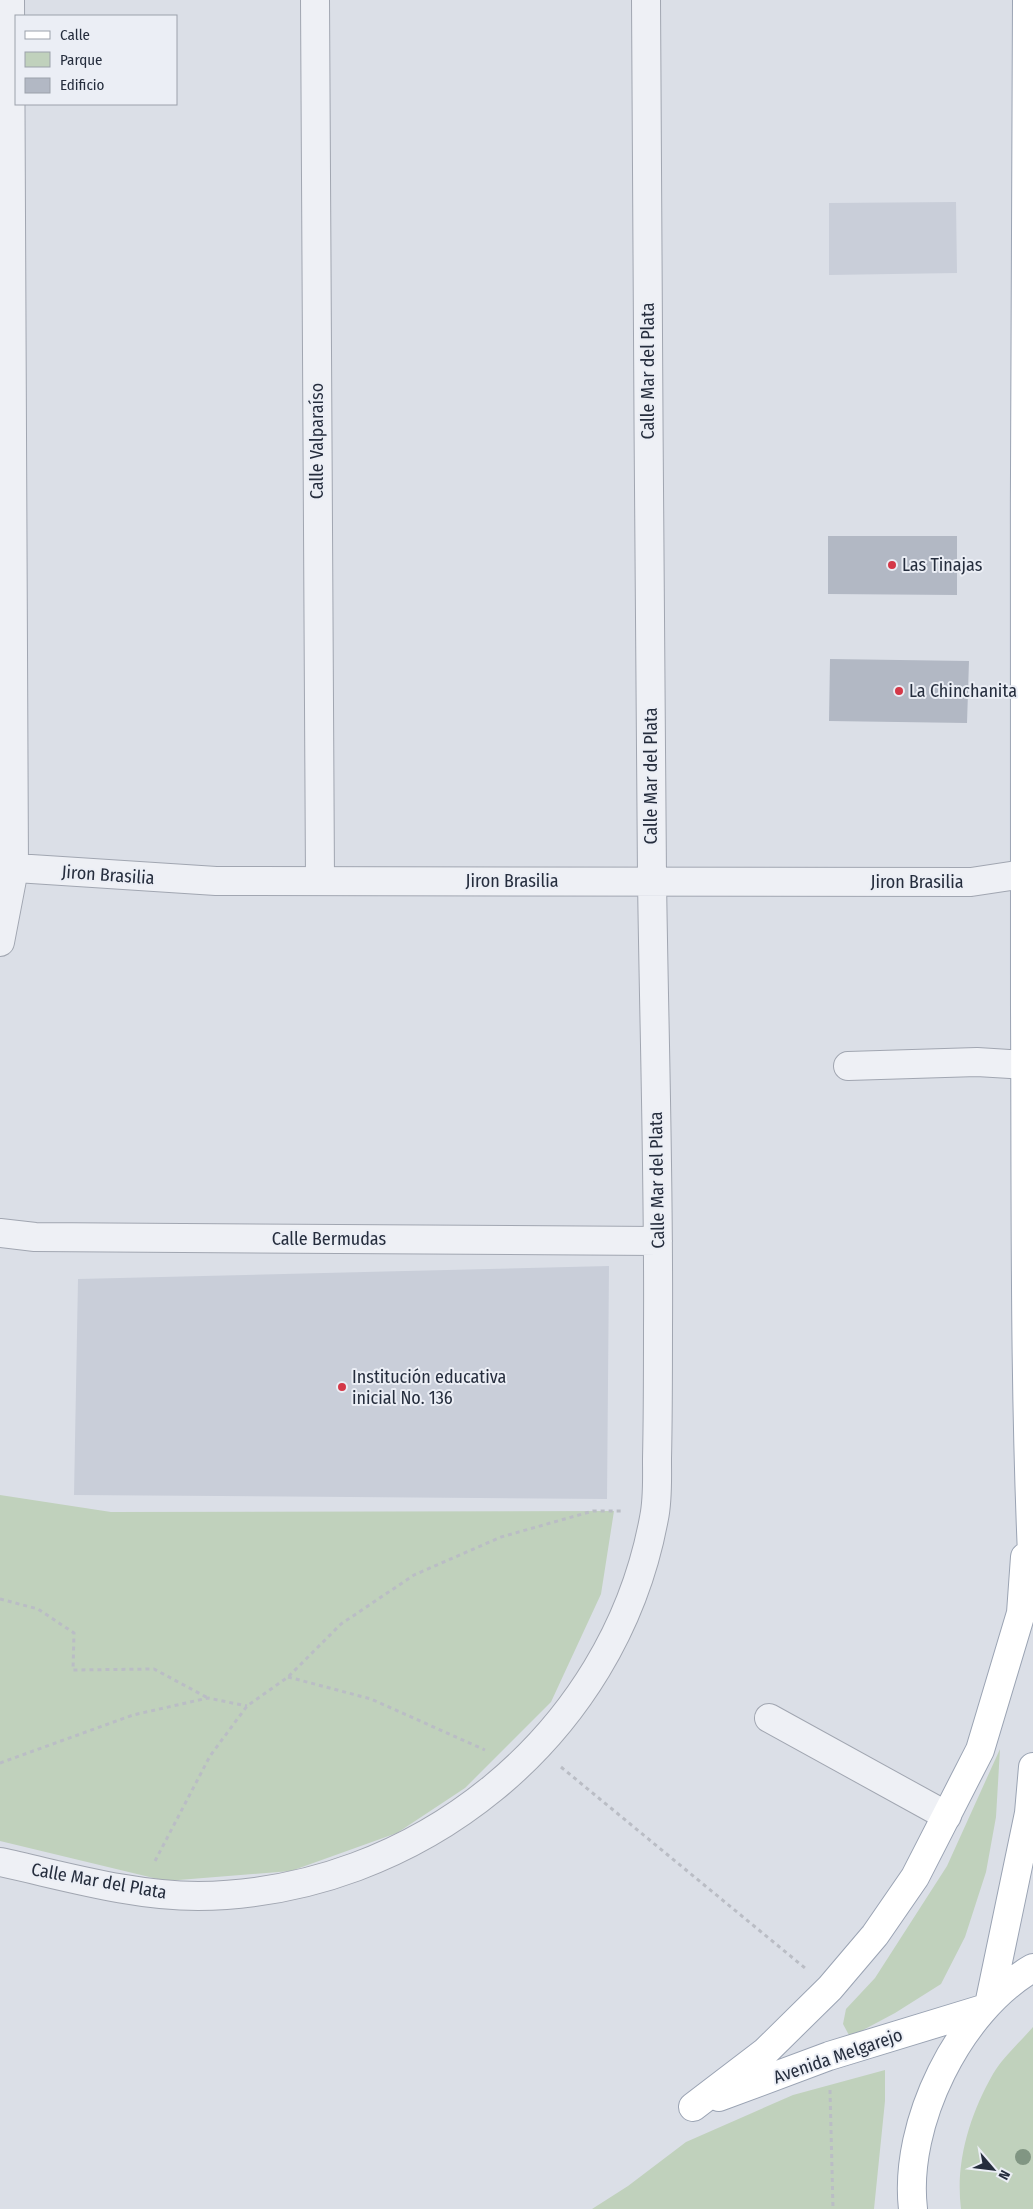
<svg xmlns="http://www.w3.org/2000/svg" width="1033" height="2209" font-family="'Fira Sans Condensed',sans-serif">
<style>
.built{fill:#c9ced9}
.green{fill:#c0d1bc}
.building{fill:#b2b8c4}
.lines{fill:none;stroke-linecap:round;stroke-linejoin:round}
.minor-casing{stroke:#a1a6b1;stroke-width:30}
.major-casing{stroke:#9aa3b3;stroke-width:30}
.path{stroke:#babdc5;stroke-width:3;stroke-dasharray:4 4;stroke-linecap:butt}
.minor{stroke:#eef0f5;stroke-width:28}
.major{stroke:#fff;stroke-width:28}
.tree{fill:#819683}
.poi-dot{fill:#d43848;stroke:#ebeef5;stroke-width:2}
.labels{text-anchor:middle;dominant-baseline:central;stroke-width:4;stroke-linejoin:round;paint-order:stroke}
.street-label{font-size:18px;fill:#252d3d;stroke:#ebeef5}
.poi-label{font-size:18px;fill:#252d3d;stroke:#ebeef5;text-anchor:start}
</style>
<rect width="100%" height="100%" fill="#dbdfe7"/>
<!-- built -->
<path class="built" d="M956 202 957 273 829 275V203Z
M609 1266 607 1499 74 1495 78 1279Z"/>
<!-- green -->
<path class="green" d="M0 1495 111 1512 614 1511 601 1594 551 1702 465 1788 397 1833 291 1871 166 1881 0 1841Z
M1000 1749 996 1817 986 1872 965 1937 941 1984 895 2013 850 2037 843 2024 846 2009 875 1978 947 1866Z
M1033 2027V2209H961C955 2162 970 2114 993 2074 1003 2057 1020 2042 1033 2027Z
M885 2070V2101L874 2209H592L628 2186 686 2142 793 2095Z"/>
<!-- building -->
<path class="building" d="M828 536H957V595L828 594Z
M830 659 969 661 967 723 829 721Z"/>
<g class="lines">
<!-- minor casing -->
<g class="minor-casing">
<path id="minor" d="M315 0 320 881
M0 867 216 881 971 882 1024 874
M0 942 14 869 10 0
M848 1066 977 1062 1025 1065
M0 1233 35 1237 658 1241
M769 1718 947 1816
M0 1862C65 1876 132 1896 198 1896 417 1894 614 1736 654 1518 658 1499 657 1479 657 1459 658 1416 658 1372 658 1329 659 1178 654 1028 652 878 649 585 648 293 646 0"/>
</g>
<!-- major casing -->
<g class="major-casing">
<path id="major" d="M1027 0C1025 335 1024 671 1025 1006 1026 1196 1024 1387 1033 1577
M990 2000 1029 1813 1033 1767
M719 2097 829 2056 983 2009
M693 2107 765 2052 830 1988 875 1935 915 1877 980 1750 1021 1613 1025 1557
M913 2209C903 2124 959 2010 1033 1968"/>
</g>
<!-- path -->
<path class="path" d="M0 1599 38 1609 74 1633 73 1670 154 1669 208 1698
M288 1677 371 1699 485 1750
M0 1763 133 1715 208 1698 247 1706
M561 1767 805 1968
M155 1861 210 1756 247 1706 288 1677 341 1624 414 1575 501 1537 593 1511H622
M830 2090 833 2209"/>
<!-- minor -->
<use href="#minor" class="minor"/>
<!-- major -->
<use href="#major" class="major"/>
</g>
<!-- trees -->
<circle class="tree" cx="1023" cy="2157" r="8"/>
<!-- markers -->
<g class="poi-dot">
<circle cx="892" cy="565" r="5"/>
<circle cx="899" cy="691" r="5"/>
<circle cx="342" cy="1387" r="5"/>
</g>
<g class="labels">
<!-- street labels -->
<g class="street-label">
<text transform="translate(648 371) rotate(-90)">Calle Mar del Plata</text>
<text transform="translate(317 441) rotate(-90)">Calle Valparaíso</text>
<text transform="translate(651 776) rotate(-90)">Calle Mar del Plata</text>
<text transform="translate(108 875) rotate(4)">Jiron Brasilia</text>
<text x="512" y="881">Jiron Brasilia</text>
<text x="917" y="882">Jiron Brasilia</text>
<text transform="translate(657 1180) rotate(-91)">Calle Mar del Plata</text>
<text x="329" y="1239">Calle Bermudas</text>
<text transform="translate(99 1881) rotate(10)">Calle Mar del Plata</text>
<text transform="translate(838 2056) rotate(-19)">Avenida Melgarejo</text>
</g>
<!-- poi labels -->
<g class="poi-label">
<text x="902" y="565">Las Tinajas</text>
<text x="909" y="691">La Chinchanita</text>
<text x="352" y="1377">Institución educativa<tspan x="352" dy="21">inicial No. 136</tspan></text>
</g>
</g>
<!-- legend -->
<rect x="15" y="15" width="162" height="90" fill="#ebeef5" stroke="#9ca1ab"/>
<rect x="25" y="31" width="25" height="8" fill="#ffffff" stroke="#9ca1ab"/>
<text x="60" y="40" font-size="15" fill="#252d3d">Calle</text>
<rect x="25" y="52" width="25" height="15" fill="#c0d1bc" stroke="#9ca1ab"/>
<text x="60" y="65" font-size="15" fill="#252d3d">Parque</text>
<rect x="25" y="78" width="25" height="15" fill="#b2b8c4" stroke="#9ca1ab"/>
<text x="60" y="90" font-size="15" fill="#252d3d">Edificio</text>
<!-- north arrow -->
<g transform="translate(993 2169) rotate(118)" stroke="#ebeef5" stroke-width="4" paint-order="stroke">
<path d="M0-4L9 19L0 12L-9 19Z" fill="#252d3d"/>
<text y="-8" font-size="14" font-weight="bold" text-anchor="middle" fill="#252d3d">N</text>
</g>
</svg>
